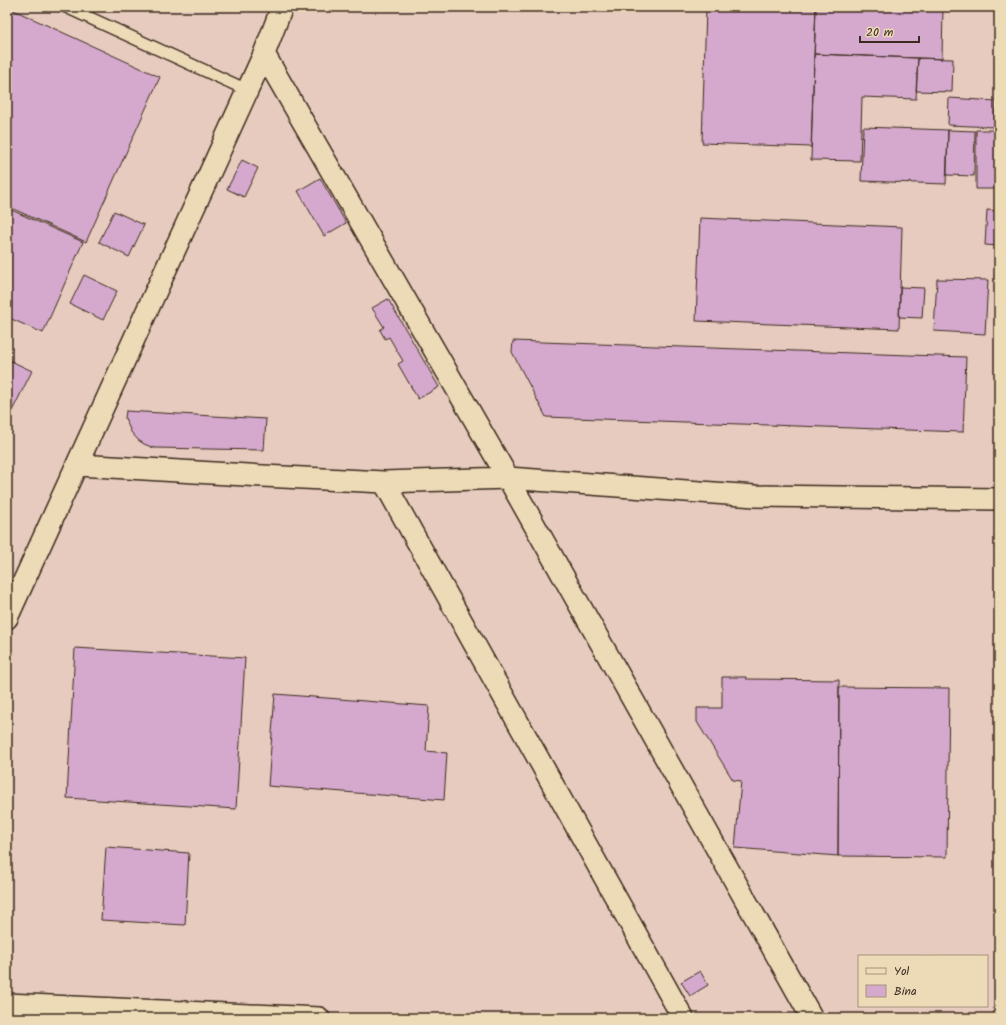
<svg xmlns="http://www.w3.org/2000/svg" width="1006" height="1025" font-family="Kalam,sans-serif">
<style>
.built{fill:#e6cbbe;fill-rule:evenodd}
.building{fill:#d5a9cd;stroke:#3b2a1e}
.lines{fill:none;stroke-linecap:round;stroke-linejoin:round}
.lane-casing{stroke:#3b2a1e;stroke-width:14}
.street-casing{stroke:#3b2a1e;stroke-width:24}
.lane{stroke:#eddab7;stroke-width:11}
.street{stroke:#eddab7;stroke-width:21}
</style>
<rect width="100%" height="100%" fill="#eddab7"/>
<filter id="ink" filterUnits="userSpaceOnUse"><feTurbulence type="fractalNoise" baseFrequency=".025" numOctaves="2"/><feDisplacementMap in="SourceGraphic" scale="8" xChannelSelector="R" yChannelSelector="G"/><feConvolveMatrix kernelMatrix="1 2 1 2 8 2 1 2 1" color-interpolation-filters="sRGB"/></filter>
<g filter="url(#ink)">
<!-- built -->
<path class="built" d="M7 7H999V1018H7ZM859 956H987V1006H859Z"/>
<!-- building -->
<path class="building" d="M7 7 160 77 86 242 7 206Z
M706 7H816L811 147 702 143Z
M816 7H943L942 59 814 54Z
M814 54 918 58 916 99 862 97 860 161 811 160Z
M918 58 953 59 952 92 916 91Z
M949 98 996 101 994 127 948 125Z
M863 127 948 130 946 184 861 181Z
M948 130 975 131 974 176 947 175Z
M976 130H999V189H976Z
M242 160 258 168 244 197 227 189Z
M320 178 346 223 324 236 298 191Z
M7 208 83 242 43 333 7 317Z
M987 210 999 211V246L985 245Z
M114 211 144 225 129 257 99 242Z
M700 218 902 227 899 329 696 321Z
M84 275 117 291 103 320 70 304Z
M937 279 988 280 985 334 934 331Z
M900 287 924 288 922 318 899 317Z
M388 299 439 387 418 399 398 364 403 361 389 337 385 339 380 330 384 327 372 308Z
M513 341 966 357 963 432 546 417 512 352Z
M7 359 32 371 7 421Z
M126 411 266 419 264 450 154 448 144 444 138 440 131 432 125 418Z
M75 648 245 658 236 809 67 798Z
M722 677H746V679L839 680 838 856 735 848 741 781 733 780 697 722V708H722Z
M839 687 949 688 947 857 838 856Z
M275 694 429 706 426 751 447 753 444 800 268 786Z
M106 847 189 853 185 925 101 920Z
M700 971 708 985 690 996 681 982Z"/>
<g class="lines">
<!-- lane casing -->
<g class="lane-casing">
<path id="lane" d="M66 7 247 90"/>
</g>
<!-- street casing -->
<g class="street-casing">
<path id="street" d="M264 54 508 478 812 1018
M78 465 263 476 384 482 508 478 755 496 999 499
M384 482 683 1018
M7 618 264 54 282 7
M7 1004 319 1018"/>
</g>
<!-- lane -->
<use href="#lane" class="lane"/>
<!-- street -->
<use href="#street" class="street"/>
</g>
</g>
<!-- margin -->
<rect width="1006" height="1025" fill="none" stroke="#eddab7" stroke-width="24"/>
<rect x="12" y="12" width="982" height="1001" fill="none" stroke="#3b2a1e" stroke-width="1.5" filter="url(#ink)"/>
<!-- legend -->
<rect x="858" y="955" width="130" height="52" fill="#eddab7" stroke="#a6947a"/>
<rect x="866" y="968" width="20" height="6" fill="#eddab7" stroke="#a6947a"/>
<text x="894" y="975" font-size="12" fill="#3b2a1e">Yol</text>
<rect x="866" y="985" width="20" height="12" fill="#d5a9cd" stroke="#a6947a"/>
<text x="894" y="995" font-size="12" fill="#3b2a1e">Bina</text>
<!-- scale -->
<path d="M860 36v6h59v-6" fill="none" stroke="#3b2a1e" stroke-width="2"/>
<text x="866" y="36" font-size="12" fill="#3b2a1e" stroke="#eddab7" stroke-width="3" paint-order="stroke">20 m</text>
</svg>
